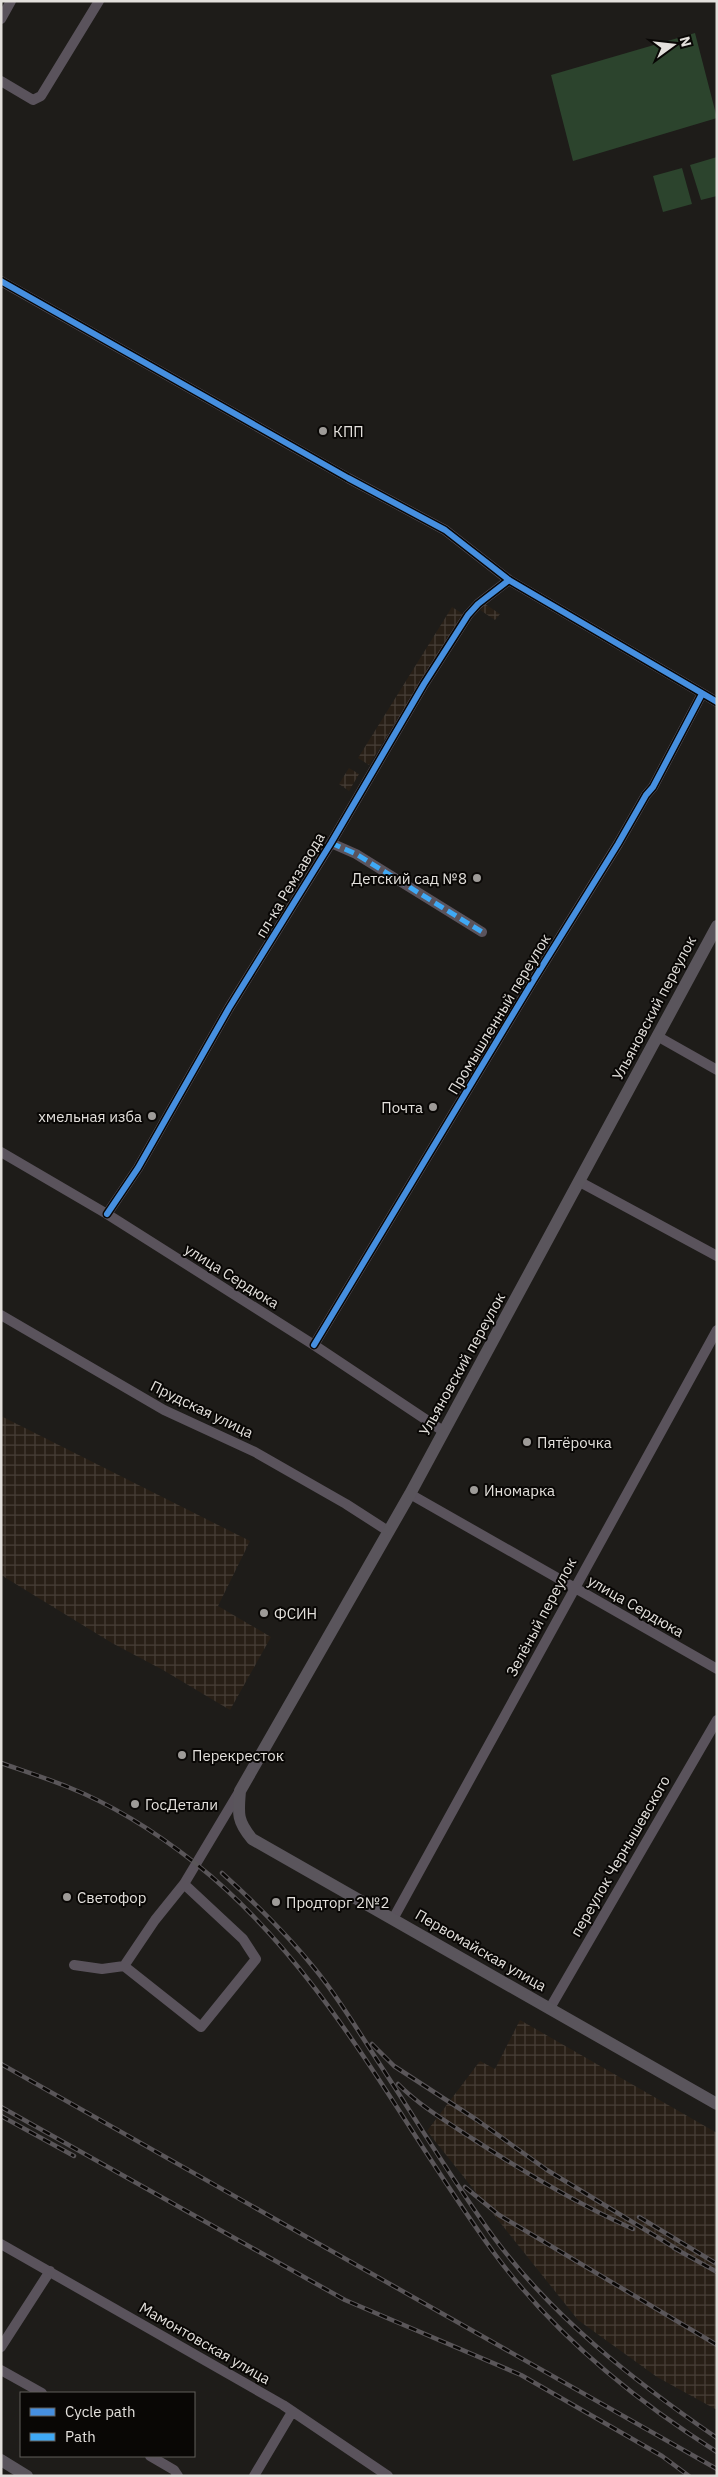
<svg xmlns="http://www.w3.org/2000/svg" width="718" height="2477" font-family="'IBM Plex Sans',sans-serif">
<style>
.industrial{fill:url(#industrial-grid)}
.green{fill:#2c442d}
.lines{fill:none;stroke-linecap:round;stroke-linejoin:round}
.minor{stroke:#5a535c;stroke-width:10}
.major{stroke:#5a555c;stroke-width:12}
.rail-casing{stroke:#5a5659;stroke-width:4.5}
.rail{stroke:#090705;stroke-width:2.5;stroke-dasharray:8;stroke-linecap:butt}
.quiet{stroke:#3fa9f5;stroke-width:5;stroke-dasharray:10 5;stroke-linecap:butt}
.cycleway-casing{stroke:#090705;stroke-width:9}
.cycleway{stroke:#468fdf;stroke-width:6}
.poi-dot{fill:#9e9b98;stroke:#090705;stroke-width:2}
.labels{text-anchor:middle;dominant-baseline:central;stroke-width:4;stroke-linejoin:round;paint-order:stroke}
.poi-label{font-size:15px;fill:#e3e0dc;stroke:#090705;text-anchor:start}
.street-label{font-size:15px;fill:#e3e0dc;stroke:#090705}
</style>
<defs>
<pattern id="industrial-grid" width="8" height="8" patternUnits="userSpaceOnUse" patternTransform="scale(1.25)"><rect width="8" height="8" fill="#281f16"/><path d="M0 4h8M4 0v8" fill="none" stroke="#473f37"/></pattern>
</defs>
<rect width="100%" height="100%" fill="#1e1c19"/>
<!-- industrial -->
<path class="industrial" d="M485 604 500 614 495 620 480 610Z
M452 607 463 614 369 765 358 758Z
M349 768 359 774 349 791 339 784Z
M1 1416 250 1541 218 1606 271 1637 230 1710 163 1670 112 1643 1 1575Z
M520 2020 717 2133V2410L657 2377 578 2320 427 2131 480 2061 495 2069Z"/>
<!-- green -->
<path class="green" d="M695 33 717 118 573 161 551 75Z
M717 157V196L701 200 690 165Z
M682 168 692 204 663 212 653 176Z"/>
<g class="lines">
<!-- minor -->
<path class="minor" d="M1 19 11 1
M1 81 33 100 41 96 99 1
M1 281 348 478 445 530 509 580 717 702
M331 843 356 854 482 932
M657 1036 717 1070
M1 1152 107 1214 314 1345 443 1431
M580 1182 717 1256
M107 1214 138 1168 229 1008 331 843 424 684 468 615 478 604 509 580
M1 1315 164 1410 255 1452 346 1504 388 1531
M314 1345 533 981 618 844 646 795 653 787 702 694
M410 1494 717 1669
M393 1919 717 1330
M74 1965 102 1969 124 1966 155 1920 184 1884 239 1792
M124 1966 201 2027 256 1959 243 1939 184 1884
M550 2008 717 1720
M1 2244 283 2405 388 2476
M1 2347 50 2271
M1 2370 42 2393
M150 2456 174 2470 178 2476
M254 2476 292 2412"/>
<!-- major -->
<path class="major" d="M717 926 410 1494 240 1791C238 1814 237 1821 252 1839L717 2104
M1 2460 27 2476"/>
<!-- rail casing -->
<g class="rail-casing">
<path id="rail" d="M1 1763C24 1771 46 1778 68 1787 113 1805 157 1833 195 1863 325 1966 398 2121 494 2253 553 2333 633 2399 717 2452
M222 1873C255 1903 287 1934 315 1969 338 1997 357 2029 377 2060 415 2118 451 2178 492 2235 552 2317 634 2381 717 2438
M372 2044 394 2066 477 2120 547 2170 680 2251
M1 2064 717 2469
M398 2084C420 2106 447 2122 473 2139 524 2172 578 2204 633 2229
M1 2107 345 2300 521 2375 662 2456 689 2476
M1 2116 74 2156
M465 2187 499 2215 717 2345
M639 2217 717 2264
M674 2248 717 2272"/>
</g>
<!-- rail -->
<use href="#rail" class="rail"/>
<!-- quiet -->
<path class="quiet" d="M331 843 356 854 482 932"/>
<!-- cycleway casing -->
<g class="cycleway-casing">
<path id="cycleway" d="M1 281 348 478 445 530 509 580 717 702
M107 1214 138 1168 229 1008 331 843 424 684 468 615 478 604 509 580
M314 1345 533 981 618 844 646 795 653 787 702 694"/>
</g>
<!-- cycleway -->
<use href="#cycleway" class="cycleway"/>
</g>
<!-- markers -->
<g class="poi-dot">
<circle cx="323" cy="431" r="5"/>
<circle cx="477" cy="878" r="5"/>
<circle cx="433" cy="1107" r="5"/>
<circle cx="152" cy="1116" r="5"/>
<circle cx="527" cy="1442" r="5"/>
<circle cx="474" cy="1490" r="5"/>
<circle cx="264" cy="1613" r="5"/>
<circle cx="182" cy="1755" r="5"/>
<circle cx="135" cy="1804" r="5"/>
<circle cx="67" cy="1897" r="5"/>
<circle cx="276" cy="1902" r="5"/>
</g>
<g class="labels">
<!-- poi labels -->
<g class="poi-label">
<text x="333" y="431">КПП</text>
<text x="467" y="878" text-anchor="end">Детский сад №8</text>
<text x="423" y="1107" text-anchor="end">Почта</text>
<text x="142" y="1116" text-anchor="end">хмельная изба</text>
<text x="537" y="1442">Пятёрочка</text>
<text x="484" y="1490">Иномарка</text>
<text x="274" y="1613">ФСИН</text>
<text x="192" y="1755">Перекресток</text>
<text x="145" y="1804">ГосДетали</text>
<text x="77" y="1897">Светофор</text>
<text x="286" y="1902">Продторг 2№2</text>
</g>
<!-- street labels -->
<g class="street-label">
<text transform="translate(290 885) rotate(-59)">пл-ка Ремзавода</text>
<text transform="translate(654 1008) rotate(-62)">Ульяновский переулок</text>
<text transform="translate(499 1014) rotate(-59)">Промышленный переулок</text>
<text transform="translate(232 1276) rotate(32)">улица Сердюка</text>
<text transform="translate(462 1364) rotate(-61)">Ульяновский переулок</text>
<text transform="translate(202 1409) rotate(26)">Прудская улица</text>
<text transform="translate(636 1606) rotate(30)">улица Сердюка</text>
<text transform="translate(541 1617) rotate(-62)">Зелёный переулок</text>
<text transform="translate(620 1856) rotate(-60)">переулок Чернышевского</text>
<text transform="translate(481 1950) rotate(30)">Первомайская улица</text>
<text transform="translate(205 2343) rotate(30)">Мамонтовская улица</text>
</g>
</g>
<!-- border -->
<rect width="718" height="2477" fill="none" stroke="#e3e0dc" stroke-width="5"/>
<!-- legend -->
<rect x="20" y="2392" width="175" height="65" fill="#090705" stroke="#605e5b"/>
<rect x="30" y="2408" width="25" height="8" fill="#468fdf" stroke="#605e5b"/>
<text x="65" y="2417" font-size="15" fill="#e3e0dc">Cycle path</text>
<rect x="30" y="2433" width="25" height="8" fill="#3fa9f5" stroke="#605e5b"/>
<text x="65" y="2442" font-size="15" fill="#e3e0dc">Path</text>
<!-- north arrow -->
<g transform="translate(673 45) rotate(75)" stroke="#090705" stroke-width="4" paint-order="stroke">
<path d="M0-4L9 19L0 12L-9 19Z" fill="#e3e0dc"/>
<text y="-8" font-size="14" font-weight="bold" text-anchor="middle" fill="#e3e0dc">N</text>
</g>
</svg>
